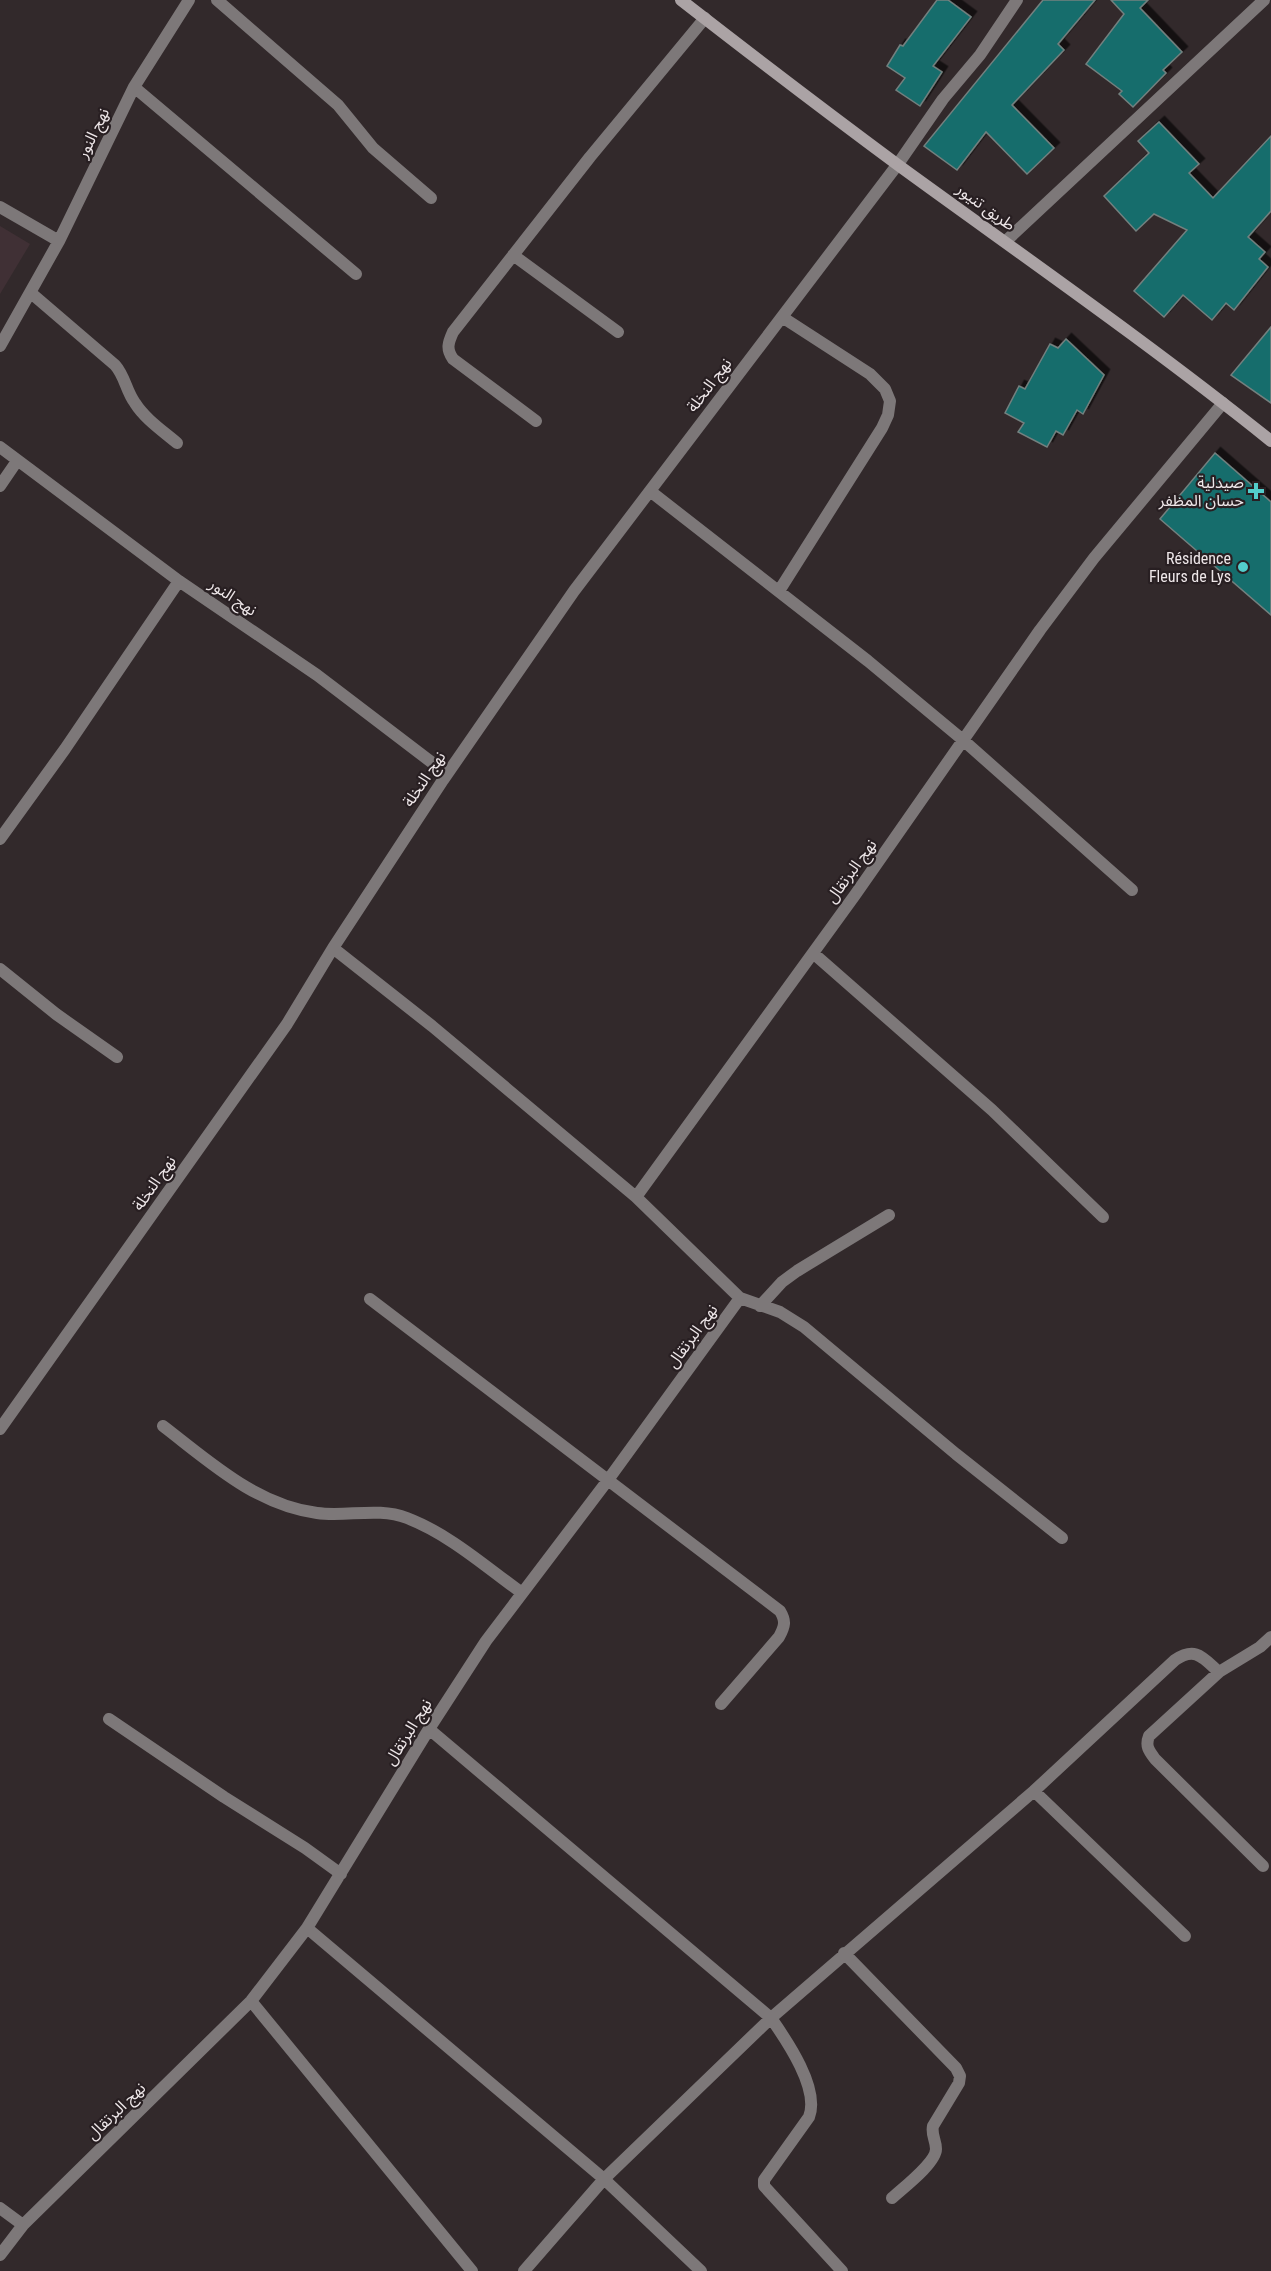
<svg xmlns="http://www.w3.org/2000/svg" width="1271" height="2271" font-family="'Roboto Condensed','Noto Sans Arabic',sans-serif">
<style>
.built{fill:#403035}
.building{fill:#146d6c;stroke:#73807f;stroke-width:1.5;filter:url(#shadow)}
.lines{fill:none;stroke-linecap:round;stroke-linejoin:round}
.street{stroke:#7d7879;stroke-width:12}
.secondary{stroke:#aba3a5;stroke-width:12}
.poi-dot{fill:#53cdcb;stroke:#281f22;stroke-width:2}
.labels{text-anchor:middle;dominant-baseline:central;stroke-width:4.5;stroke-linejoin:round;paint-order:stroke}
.street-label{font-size:16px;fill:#eee7e9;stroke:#281f22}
.poi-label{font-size:16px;fill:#eee7e9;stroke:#281f22;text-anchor:end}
</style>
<defs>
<filter id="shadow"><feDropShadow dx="5.5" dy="-5.5" stdDeviation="0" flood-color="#0009"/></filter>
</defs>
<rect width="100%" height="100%" fill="#32292b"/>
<!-- built -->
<path class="built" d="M0 226 30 244 0 294Z"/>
<!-- building -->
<path class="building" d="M937 0H948L971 17 933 66 942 72 920 106 896 90 905 78 887 66 900 45 903 46Z
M1043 0H1095L1058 44 1064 50 1012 105 1054 148 1027 174 986 132 957 170 924 146Z
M1111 0H1148L1140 8 1182 52 1163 70 1166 73 1133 107 1119 94 1122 91 1086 64 1124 14Z
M1159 122 1199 164 1189 173 1213 198 1271 136V211L1248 237 1265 252 1259 259 1268 267 1234 310 1226 303 1212 320 1183 295 1164 317 1134 291 1187 230 1154 214 1136 231 1104 196 1149 153 1138 141Z
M1271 327V403L1231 375Z
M1066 339 1104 375 1083 414 1077 410 1063 435 1056 431 1047 447 1018 432 1024 423 1005 413 1019 386 1025 389 1050 344 1058 348Z
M1215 453 1271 502V615L1160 519Z"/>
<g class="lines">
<!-- street -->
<path class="street" d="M217 0 338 105 373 148 431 198
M134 87 356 274
M0 207 59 241
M1006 241 1264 0
M513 255 618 332
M31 293 115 365C125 376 126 391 135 403 145 419 163 431 177 443
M0 346 59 241 134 87 189 0
M536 421 453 359C446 349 448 343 453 332L590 157 705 18
M0 447 179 581 317 675 447 774
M0 486 17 461
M650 491 868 661 963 740 1132 890
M779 591 882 428 888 415 890 401 885 389 870 374 782 317
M0 839 65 749 179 581
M333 948 432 1026 636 1197
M813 953 992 1110 1103 1217
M0 969 56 1014 117 1057
M740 1298 780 1312 804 1327 956 1454 1062 1538
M370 1299 780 1611C786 1621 785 1626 779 1637L721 1704
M760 1306 782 1282 797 1271 889 1215
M163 1426C210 1462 256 1505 317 1513 347 1517 378 1507 407 1518 449 1534 486 1567 522 1593
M0 1429 287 1024 333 948 443 780 574 591 898 164 943 99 980 55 1017 0
M109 1719 224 1797 305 1848 341 1874
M429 1729 771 2018C787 2041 820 2089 809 2117L764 2180V2186L842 2271
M1034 1791 1185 1936
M1263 1866 1155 1759C1149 1751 1145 1746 1149 1736L1219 1672 1260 1647 1271 1637
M307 1928 604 2179 701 2271
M844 1953 956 2068 960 2076 959 2083 933 2126C931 2135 936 2140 936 2149 936 2163 903 2188 892 2198
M251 2001 472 2271
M0 2208 23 2225
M0 2255 23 2225 251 2001 307 1928 429 1729 486 1641 608 1480 740 1298 636 1197 855 895 1040 630 1094 558 1223 403
M524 2271 604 2179 771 2018 1034 1791 1175 1660C1196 1646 1203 1658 1219 1672"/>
<!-- secondary -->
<path class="secondary" d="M681 0C753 56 825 111 898 165 1023 256 1150 344 1271 441"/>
</g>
<!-- markers -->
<g class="poi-dot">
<path d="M1253 482h6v6h6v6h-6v6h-6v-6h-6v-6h6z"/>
<circle cx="1243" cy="567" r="6"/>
</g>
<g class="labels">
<!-- street labels -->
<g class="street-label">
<text transform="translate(93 133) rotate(-64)">نهج النور</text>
<text transform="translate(986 207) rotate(36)">طريق تنيور</text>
<text transform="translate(709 385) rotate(-53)">نهج النخلة</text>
<text transform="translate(233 597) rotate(34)">نهج النور</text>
<text transform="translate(424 779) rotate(-56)">نهج النخلة</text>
<text transform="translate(851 871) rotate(-54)">نهج البرتقال</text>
<text transform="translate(154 1183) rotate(-55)">نهج النخلة</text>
<text transform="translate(692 1336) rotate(-54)">نهج البرتقال</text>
<text transform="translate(408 1732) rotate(-58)">نهج البرتقال</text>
<text transform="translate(116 2111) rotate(-44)">نهج البرتقال</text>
</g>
<!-- poi labels -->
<g class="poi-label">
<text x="1244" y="482">صيدلية<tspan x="1244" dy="18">حسان المظفر</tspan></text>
<text x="1231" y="558">Résidence<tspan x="1231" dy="18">Fleurs de Lys</tspan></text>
</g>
</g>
</svg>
